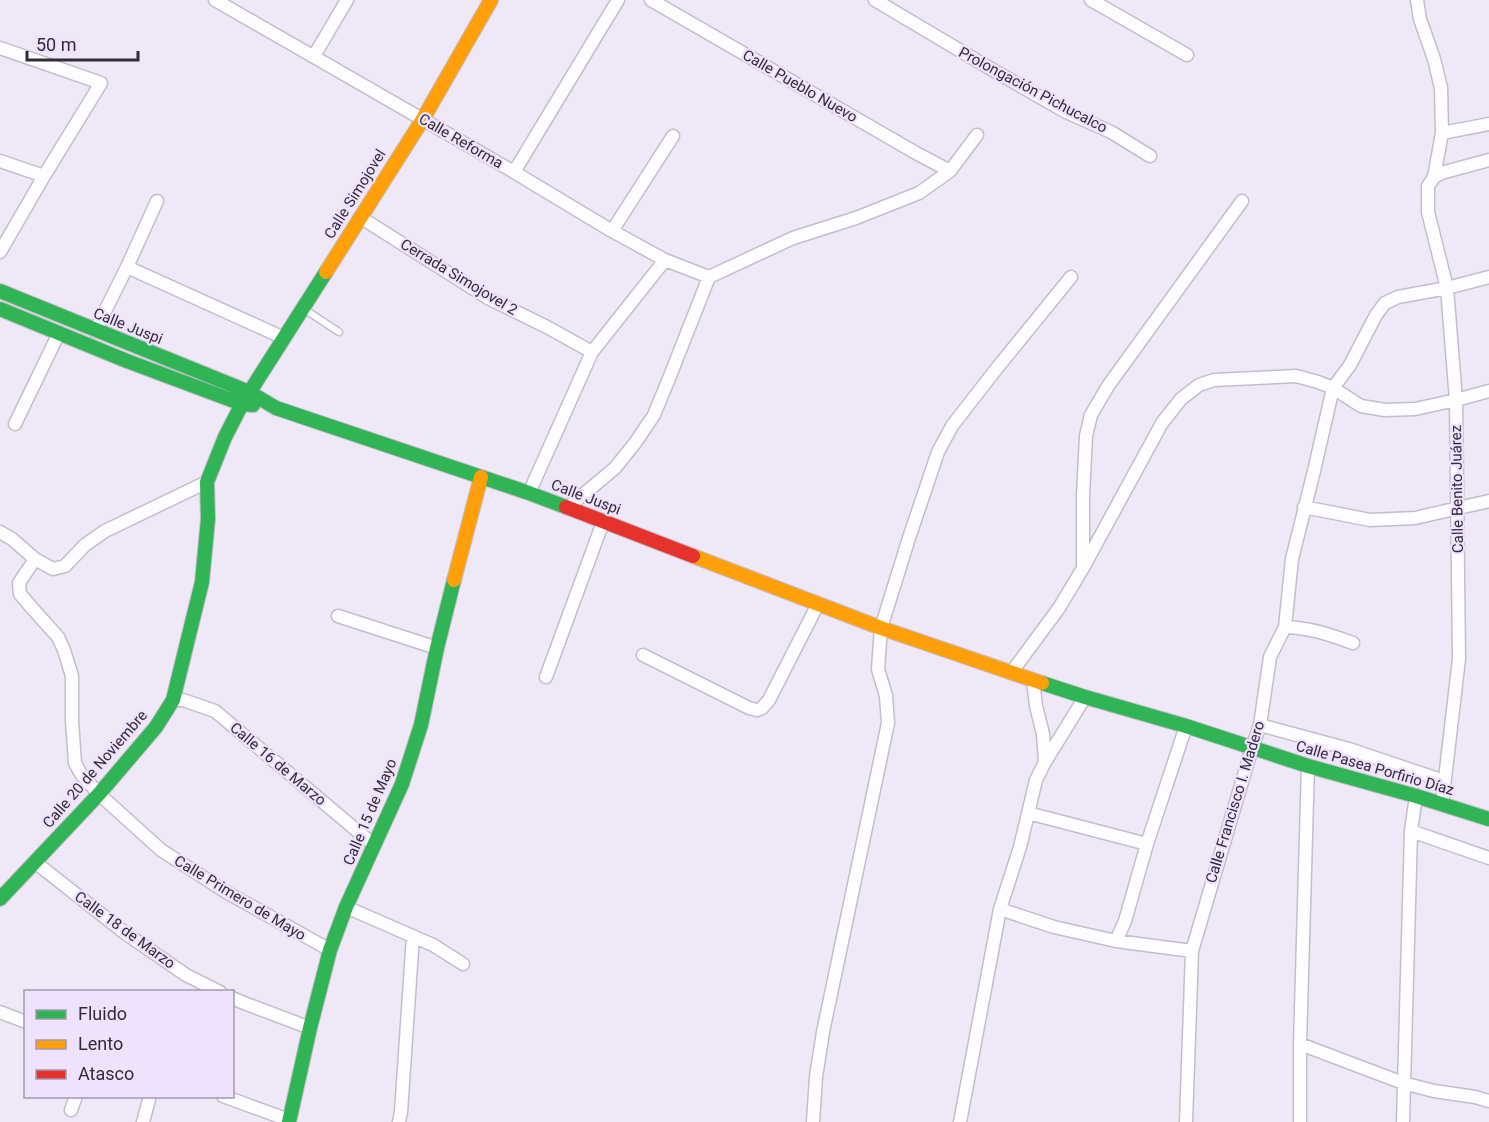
<svg xmlns="http://www.w3.org/2000/svg" width="1489" height="1122" font-family="Roboto,sans-serif">
<style>
.lines{fill:none;stroke-linecap:round;stroke-linejoin:round}
.lane-casing{stroke:#c4bdca;stroke-width:9}
.street-casing{stroke:#c4bdca;stroke-width:15}
.fast-casing{stroke:#c4bdca;stroke-width:16}
.slow-casing{stroke:#c4bdca;stroke-width:16}
.jam-casing{stroke:#c4bdca;stroke-width:16}
.lane{stroke:#fdfcfe;stroke-width:6}
.street{stroke:#fdfcfe;stroke-width:12}
.fast{stroke:#30b455;stroke-width:14}
.slow{stroke:#ff9f0a;stroke-width:14}
.jam{stroke:#e5322d;stroke-width:14}
.labels{text-anchor:middle;dominant-baseline:central;stroke-width:4.5;stroke-linejoin:round;paint-order:stroke}
.street-label{font-size:15px;fill:#322b38;stroke:#efe2fd}
</style>
<rect width="100%" height="100%" fill="#efe8f7"/>
<g class="lines">
<!-- lane casing -->
<g class="lane-casing">
<path id="lane" d="M304 309 339 332"/>
</g>
<!-- street casing -->
<g class="street-casing">
<path id="street" d="M215 0 514 172 612 231 665 260 709 277
M651 0 916 153 950 171
M875 0 986 66 1066 112 1111 132 1150 156
M1091 0 1187 55
M1417 0 1420 19 1434 59 1441 88 1442 133 1434 177 1428 186V212L1447 288 1456 400 1459 659 1442 804
M0 48 101 83 44 176 0 252
M314 56 347 0
M1442 133 1489 124
M0 161 44 176
M514 172 618 0
M1434 177 1441 173 1489 160
M360 217 488 298 547 327 592 352
M612 231 673 136
M127 267 284 338
M95 331 127 267 157 201
M15 424 59 333
M529 493 592 352 665 260
M1304 507 1370 520 1415 518 1489 501
M567 508 615 468 635 443 654 415 670 376 709 277 793 238 856 218 919 193 950 171 977 135
M0 532 12 539 35 559 19 583 20 594 32 608 58 637 64 650 72 676V721L75 763 81 774 99 794 161 850 226 892 330 950
M35 559 53 569 65 566 85 545 105 531 207 482
M1083 566V495L1086 436 1091 415 1108 386 1242 201
M338 616 437 648
M1285 627C1311 628 1328 634 1353 643
M643 655 749 708 757 710 762 708 769 700 818 604
M1011 673 1059 608 1083 568 1162 423 1181 399 1199 385 1214 380 1296 376 1318 382 1333 388 1361 406 1385 410 1415 409 1456 400 1489 391
M546 677 603 522
M1033 680 1036 706 1043 734 1045 762
M173 700H183L215 711 374 845
M1260 725 1349 749 1444 781
M1416 796 1411 831 1489 858
M1028 813 1147 844
M35 862 125 933 186 975 220 992
M346 907 433 945 463 964
M1000 909 1054 927 1116 941 1192 951
M1116 941 1125 921 1147 844 1186 726
M232 998 244 1003 310 1028
M0 1012 26 1022
M1300 1044 1403 1083 1434 1091 1475 1097 1489 1101
M223 1096 289 1120
M71 1110 76 1096
M143 1122 150 1096
M399 1122 401 1112 413 936
M813 1122 816 1077 823 1032 888 723 886 696 878 669 881 628 909 538 938 452 952 426 997 368 1071 277
M960 1122 1000 909 1020 847 1036 780 1045 762 1085 697
M1186 1122 1192 951 1252 748 1260 725 1270 657 1285 627 1292 559 1314 471 1333 388 1350 365 1376 315 1385 303 1398 297 1447 288 1489 277
M1300 1122V1044L1308 766
M1403 1122 1411 831"/>
</g>
<!-- fast casing -->
<g class="fast-casing">
<path id="fast" d="M0 291 249 392 276 408 529 493 566 507
M0 309 127 361 242 404 253 405
M1042 683 1085 697 1186 726 1308 766 1416 796 1489 819
M0 899 99 794 156 727 173 700 202 582 208 519 207 482 225 437 242 404 326 272
M289 1122 310 1028 330 950 346 907 402 784 421 725 437 648 454 580"/>
</g>
<!-- slow casing -->
<g class="slow-casing">
<path id="slow" d="M326 272 423 119 491 0
M693 556 881 628 1042 683
M454 580 481 477"/>
</g>
<!-- jam casing -->
<g class="jam-casing">
<path id="jam" d="M566 507 693 556"/>
</g>
<!-- lane -->
<use href="#lane" class="lane"/>
<!-- street -->
<use href="#street" class="street"/>
<!-- fast -->
<use href="#fast" class="fast"/>
<!-- slow -->
<use href="#slow" class="slow"/>
<!-- jam -->
<use href="#jam" class="jam"/>
</g>
<g class="labels">
<!-- street labels -->
<g class="street-label">
<text transform="translate(800 86) rotate(30)">Calle Pueblo Nuevo</text>
<text transform="translate(1033 90) rotate(28)">Prolongación Pichucalco</text>
<text transform="translate(461 141) rotate(30)">Calle Reforma</text>
<text transform="translate(355 194) rotate(-58)">Calle Simojovel</text>
<text transform="translate(459 277) rotate(31)">Cerrada Simojovel 2</text>
<text transform="translate(128 326) rotate(22)">Calle Juspi</text>
<text transform="translate(1457 489) rotate(-91)">Calle Benito Juárez</text>
<text transform="translate(586 497) rotate(21)">Calle Juspi</text>
<text transform="translate(278 764) rotate(40)">Calle 16 de Marzo</text>
<text transform="translate(1375 768) rotate(16)">Calle Pasea Porfirio Díaz</text>
<text transform="translate(95 769) rotate(-49)">Calle 20 de Noviembre</text>
<text transform="translate(1235 802) rotate(-73)">Calle Francisco I. Madero</text>
<text transform="translate(370 812) rotate(-67)">Calle 15 de Mayo</text>
<text transform="translate(240 898) rotate(31)">Calle Primero de Mayo</text>
<text transform="translate(125 930) rotate(36)">Calle 18 de Marzo</text>
</g>
</g>
<!-- legend -->
<rect x="24" y="990" width="210" height="108" fill="#efe2fd" stroke="#a399ae" stroke-width="1.5"/>
<rect x="36" y="1010" width="30" height="9" fill="#30b455" stroke="#a399ae" stroke-width="1.5"/>
<text x="78" y="1020" font-size="18" fill="#322b38">Fluido</text>
<rect x="36" y="1040" width="30" height="9" fill="#ff9f0a" stroke="#a399ae" stroke-width="1.5"/>
<text x="78" y="1050" font-size="18" fill="#322b38">Lento</text>
<rect x="36" y="1070" width="30" height="9" fill="#e5322d" stroke="#a399ae" stroke-width="1.5"/>
<text x="78" y="1080" font-size="18" fill="#322b38">Atasco</text>
<!-- scale -->
<path d="M27 51v9h111v-9" fill="none" stroke="#322b38" stroke-width="3"/>
<text x="36" y="51" font-size="18" fill="#322b38" stroke="#efe2fd" stroke-width="4.5" paint-order="stroke">50 m</text>
</svg>
